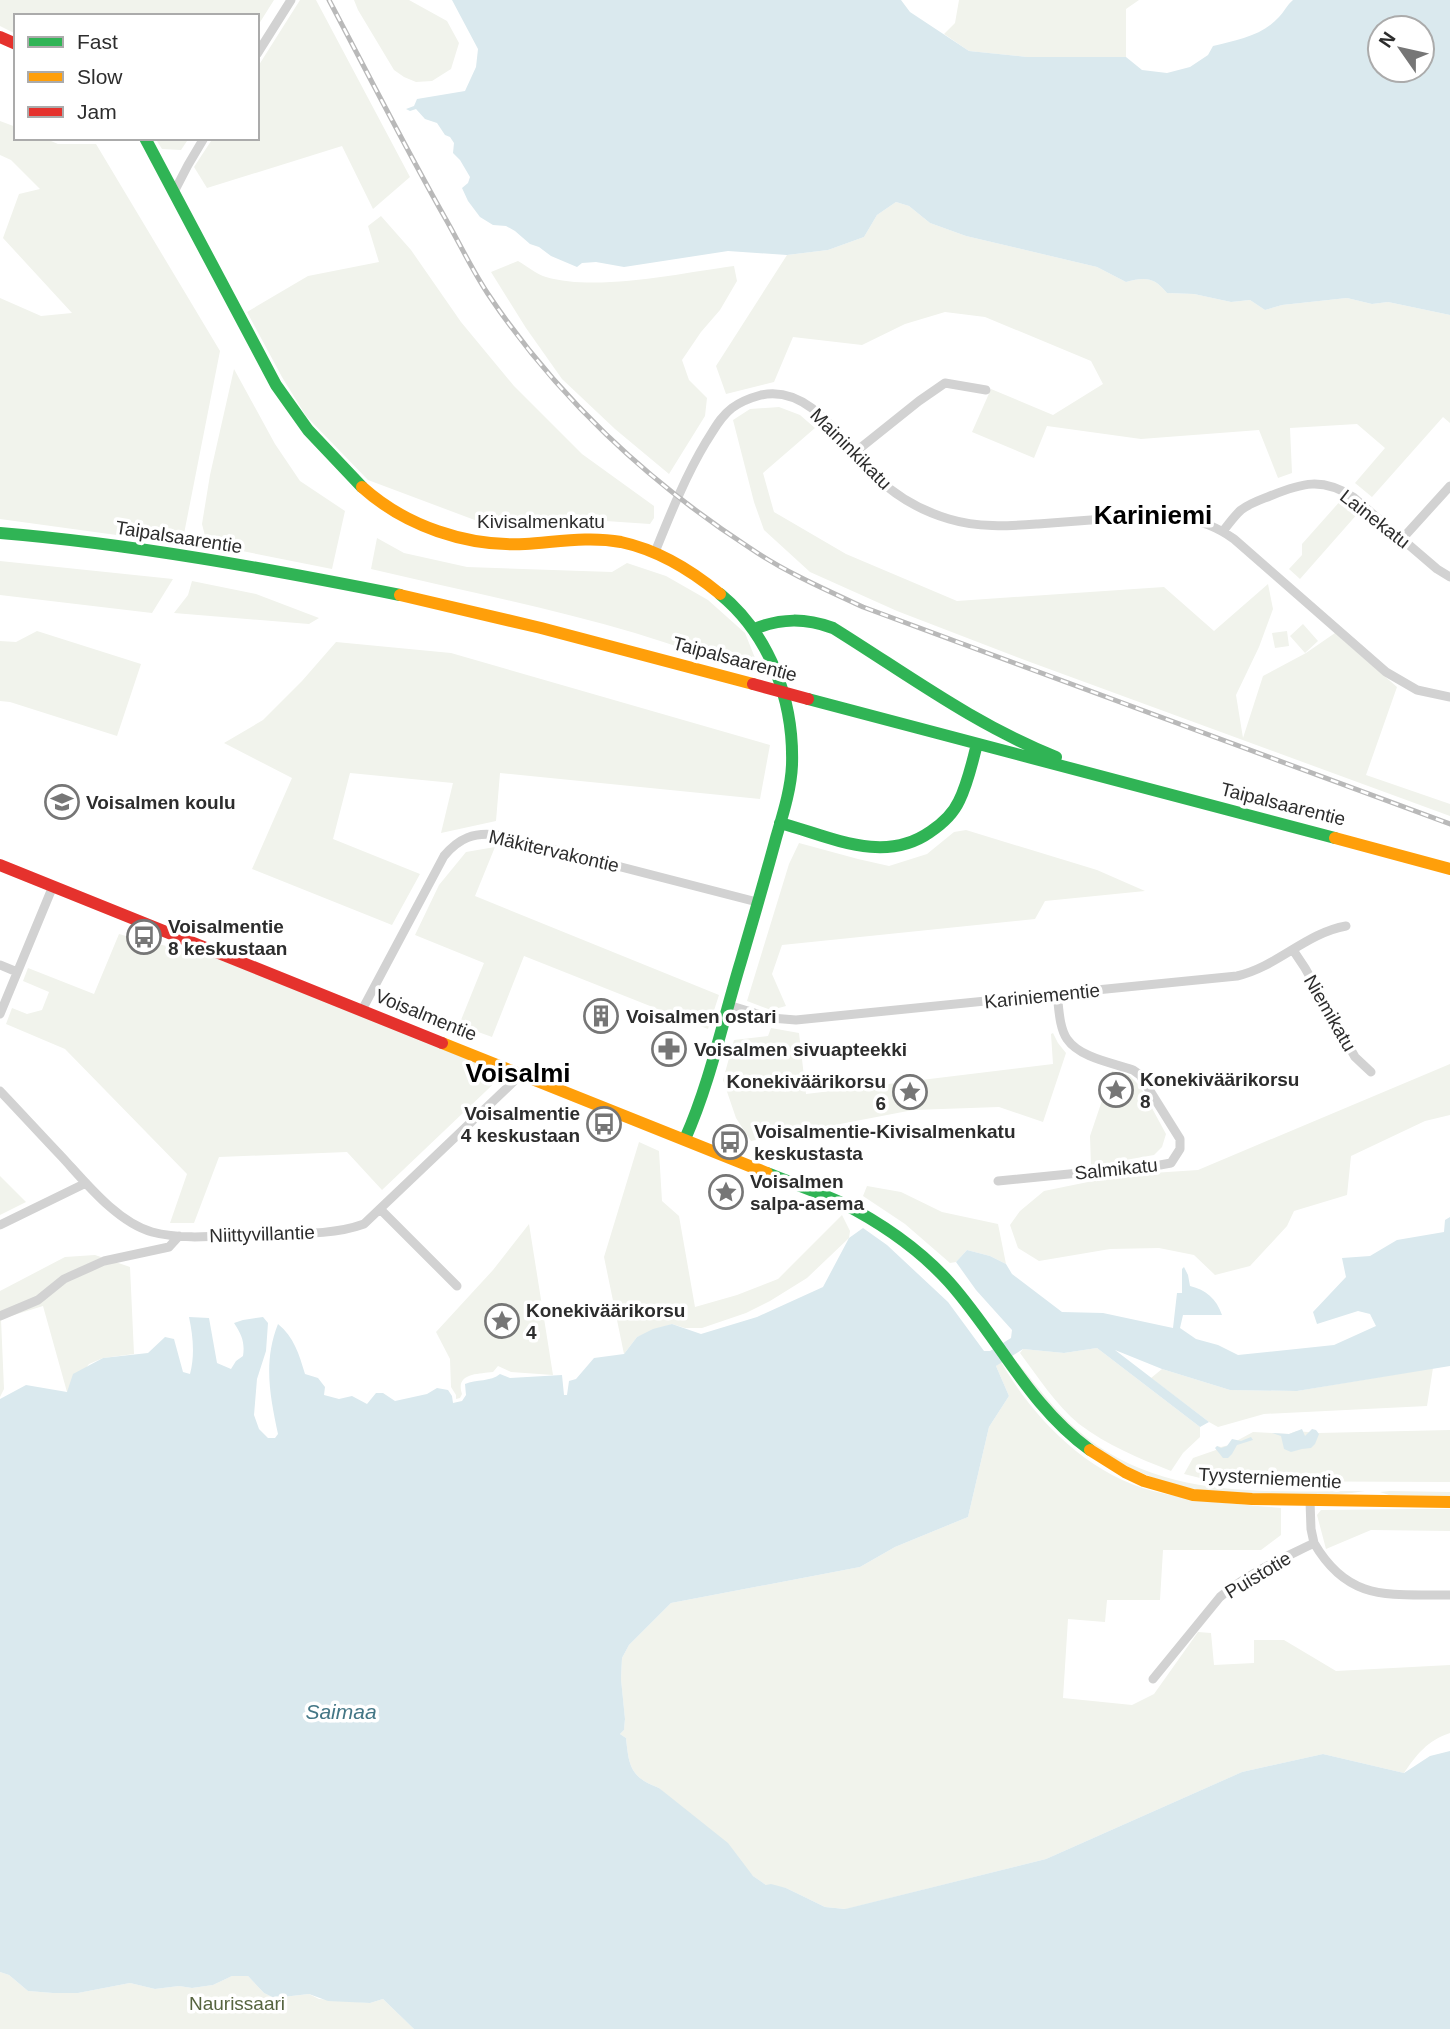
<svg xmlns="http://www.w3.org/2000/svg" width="1450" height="2029" font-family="Arial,sans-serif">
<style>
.green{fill:#f1f3ec}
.water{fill:#dae9ee;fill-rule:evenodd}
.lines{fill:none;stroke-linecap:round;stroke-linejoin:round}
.street{stroke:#d2d2d2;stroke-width:9}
.fast{stroke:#30b455;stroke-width:12}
.slow{stroke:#ff9f0a;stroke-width:12}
.jam{stroke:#e5322d;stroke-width:12}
.rail-casing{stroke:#b9b9b9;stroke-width:5}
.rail{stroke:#fff;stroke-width:2.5;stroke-dasharray:8;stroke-linecap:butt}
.jam-bridge{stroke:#e5322d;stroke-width:12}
.labels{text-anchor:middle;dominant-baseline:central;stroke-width:7;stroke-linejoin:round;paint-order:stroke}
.street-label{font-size:19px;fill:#2d2d2d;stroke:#fff}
.poi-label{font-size:19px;font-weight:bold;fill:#2d2d2d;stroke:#fff;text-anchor:start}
.park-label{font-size:19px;fill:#56643f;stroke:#fff}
.water-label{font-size:21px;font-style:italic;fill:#447786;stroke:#fff}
.district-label{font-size:26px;font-weight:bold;fill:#000;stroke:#fff}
</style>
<rect width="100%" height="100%" fill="#fff"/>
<!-- green -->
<path class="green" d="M0 0H274L257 27V16H16V34L0 26Z
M300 0H316L410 177 373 209 342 146 207 188 194 167 213 138H257V68Z
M354 0H409L447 21 459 43 451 69 432 81 416 82 404 77 394 70 358 10Z
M959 0H1139L1126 9V57H1027L969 51 944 34 955 23Z
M0 121 16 127V138H44L58 144H96L220 351 182 544 0 519V298L41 316 72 313 3 238 19 194 40 189 11 160 0 155Z
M155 138H189L181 150 162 149Z
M896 202 909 206 930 223 966 236 1097 267 1126 282C1145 277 1154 277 1167 293L1194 294 1231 302 1250 300 1265 310 1282 305 1347 298 1372 304 1388 302 1450 315V423L1443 417 1372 497 1355 483 1385 448 1357 424 1290 428 1292 473 1278 478 1259 430 1141 439 1047 426 1034 458 972 432 991 389 1053 415 1103 384 1091 361 985 317 945 312 905 324 862 345 793 337 774 382 726 394 716 366 787 255 828 250 864 237 877 215Z
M381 216 411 250 461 322 514 386 582 454 654 506V518L650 524 591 520 480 522 368 480 306 416 282 377 247 312 308 276 379 262 368 226Z
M518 261C527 266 536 274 546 277 597 292 680 273 734 266L737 281 720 310 701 332 682 360 689 380 707 398 705 416 669 474 615 429 562 379 526 328 491 272Z
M234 369 275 444 300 481 345 511 332 569 207 544 202 524 210 475Z
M779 407 800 415 815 428 763 473 774 512 846 554 957 601 1164 587 1214 631 1268 584 1273 609 1259 647 1236 695 1243 738 1263 676 1306 653 1335 633 1397 687 1366 775 1450 804V816L1030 662 897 611 810 572 764 530 754 502 733 420 750 409Z
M1342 499 1359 512 1300 579 1289 569 1302 555V544Z
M377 538 404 553 467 567 612 572 627 563 666 576 708 600 745 633 761 673C719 661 677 646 635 633 548 607 459 590 371 569Z
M0 561 173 579 152 613 0 595Z
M192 581 256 594 319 618 309 624 174 613 188 595Z
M1303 624 1318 641 1305 653 1290 636Z
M37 631 141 664 117 736 10 702 0 701V641L16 642Z
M1287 631 1289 646 1275 648 1272 633Z
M336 642 451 653 770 745 760 799 500 773 496 821 441 833 453 783 350 773 333 839 420 874 392 925 252 869 292 778 224 743 263 720 302 681Z
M966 830 1097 870 1145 891 1045 901 1035 919 782 945 772 974 786 1006 771 1010 747 1001 789 864 799 843 858 859 889 866 927 854 954 832Z
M495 847 475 896 719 995 708 1029 524 956 492 1037 459 1025 484 963 415 935 439 885 466 852Z
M119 934 155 944 195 950 506 1072 382 1190 347 1152 219 1157 194 1223H170L187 1174 65 1049 6 1024 12 1008 27 1014 42 1010 49 992 23 981 28 968 94 994Z
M771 1028 799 1033 806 1094 1053 1064 1051 1034 1053 1033 1058 1043 1066 1053 1043 1122 999 1107 913 1110 751 1141 736 1118 723 1080 734 1040 768 1036Z
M1450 1064V1115L1425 1121 1351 1156 1347 1195 1294 1211 1287 1226 1250 1266 1215 1275 1194 1255 1159 1248 1110 1249 1039 1261 1018 1248 1010 1225 1020 1211 1044 1191 1122 1175 1198 1170Z
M1112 1071 1129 1075 1140 1086 1166 1134 1162 1147 1154 1155 1091 1166 1090 1136Z
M639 1142 659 1151 662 1201 679 1216 695 1307 737 1295 778 1279 842 1215 850 1231 849 1238 807 1278 770 1301 746 1313 702 1328H685L672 1324 637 1337 624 1354 604 1257Z
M0 1176 26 1202 0 1215Z
M867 1186 901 1192 942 1212 998 1224 1006 1264 990 1256 967 1250 956 1262 950 1263 905 1224 863 1196Z
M529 1224 553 1375 511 1372 498 1366 493 1372C478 1374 455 1373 462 1394L460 1398 456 1399V1395L451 1387 450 1359 436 1332 493 1270Z
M95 1255 130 1267 134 1354 103 1358 89 1364 67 1392 43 1306 1 1319 4 1389 0 1397V1291L65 1257Z
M1097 1348 1200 1427V1437L1183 1453 1171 1471C1138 1458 1107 1445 1079 1424 1056 1405 1038 1377 1020 1353L1023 1349 1064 1353Z
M1001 1362C1034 1419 1088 1474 1153 1491 1195 1502 1238 1504 1281 1508V1535L1261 1550H1163L1160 1600H1107L1105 1622 1068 1619 1063 1698 1132 1705 1154 1694 1198 1632 1211 1633 1214 1665 1254 1663V1640H1284L1336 1671 1450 1665V1733C1428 1740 1416 1755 1404 1773L1323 1754 1242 1772 1046 1859 846 1909 825 1907 786 1888 766 1885 753 1876 659 1788C630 1777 629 1766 626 1738L620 1734 624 1730 625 1719 621 1679 622 1658 629 1645 671 1603 860 1567 895 1547 968 1517 989 1427 1009 1396 996 1366Z
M1018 1363C1040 1390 1060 1417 1087 1438 1166 1500 1271 1491 1365 1491 1332 1497 1298 1495 1264 1494 1248 1493 1232 1494 1216 1492 1157 1486 1103 1460 1060 1418 1044 1402 1030 1383 1015 1365Z
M1433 1368 1427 1406 1264 1414 1218 1427 1209 1422 1151 1378 1162 1369 1230 1390 1297 1391Z
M1450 1430V1482L1212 1481 1184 1474 1193 1458 1216 1450 1217 1446 1221 1447 1229 1445 1253 1432 1289 1434 1297 1431 1318 1433Z
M1390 1491 1450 1492V1496L1389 1495 1380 1492Z
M1419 1509H1450V1531L1371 1530 1326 1549 1317 1515 1321 1510Z
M0 1972 9 1975 28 1991 53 1993H78L130 1983 155 1989 179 1986 192 1988 213 1985 232 1976H248L264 1993 274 1998 309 1994 319 1999 370 2003 383 1999 414 2029H0Z"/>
<!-- water -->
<path class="water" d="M452 0H901L910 12 969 51 1027 57H1126L1142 70 1167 73 1190 67 1208 55 1213 46C1236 40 1262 36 1279 17 1284 12 1287 5 1293 0H1450V315L1388 302 1372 304 1347 298 1282 305 1265 310 1250 300 1231 302 1194 294 1167 293C1154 277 1145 277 1126 282L1097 267 966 236 930 223 909 206 896 202 877 215 864 237 828 250 787 255 728 251 624 267 596 262 582 263 577 267 551 256 539 247 530 244 515 231 506 226 493 225 480 217 468 201 462 188 468 183 470 177 460 160 453 153 454 143 450 137 445 135 437 123 425 119 416 109 410 111 406 109 414 106 417 99 465 91 476 67 478 49ZM1422 28V70H1380V28Z
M1450 1217V1366L1297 1391 1230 1390 1162 1369 1115 1350 1209 1422 1200 1427 1097 1348 1064 1353 1023 1349 996 1366 1009 1396 989 1427 968 1517 895 1547 860 1567 671 1603 629 1645 622 1658 621 1679 625 1719 624 1730 620 1734 626 1738C629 1766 630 1777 659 1788L728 1843 753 1876 766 1885 771 1884 786 1888 825 1907 845 1909 1046 1859 1242 1772 1323 1754 1404 1773 1430 1756 1450 1751V2029H414L383 1999 370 2003 328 2001 309 1994 274 1998 264 1993 248 1976H232L213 1985 192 1988 179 1986 155 1989 130 1983 78 1993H53L28 1991 9 1975 0 1972V1399L26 1385 67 1392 73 1374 103 1358 148 1353 165 1337 174 1339 183 1372 190 1374C195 1355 193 1336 189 1317L209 1318 217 1363 231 1369 236 1361 243 1356C245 1343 242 1335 234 1323L243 1320 263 1317 268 1323 266 1351 257 1379 254 1415 259 1429 268 1438H275L278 1434C270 1396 263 1362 278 1324 294 1337 299 1354 305 1374L318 1378 325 1387 324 1395 339 1399 352 1396 367 1404 376 1393H383L395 1401 427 1394 437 1388 448 1390 452 1396 453 1403 462 1401 466 1395 465 1384C476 1379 491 1382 500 1374L510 1378 562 1375 564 1395H567L569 1381 576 1379 594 1358 624 1354 637 1337 653 1329 672 1324 701 1334 757 1317 823 1287 849 1238 863 1228 887 1245 948 1302 984 1351H990L1011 1338 1012 1330 976 1290 956 1262 967 1250 990 1256 1006 1264 1012 1274 1062 1312 1103 1313 1173 1328 1177 1293H1182V1269L1184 1267 1188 1275 1190 1286C1206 1290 1216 1298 1222 1315H1183L1180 1328 1196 1339 1218 1345 1238 1355 1334 1345 1376 1326 1370 1314 1358 1311 1317 1324 1313 1312 1346 1277 1342 1258 1370 1256 1397 1240 1444 1232 1445 1220Z
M1302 1429 1305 1436 1312 1429 1316 1430 1319 1434 1315 1444 1311 1448 1302 1449 1291 1452 1284 1449 1281 1436 1272 1433 1289 1434Z
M1251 1437 1253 1440 1237 1445 1232 1454 1228 1458H1223L1215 1448 1217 1446 1221 1448 1227 1446 1232 1439 1241 1441Z"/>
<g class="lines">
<!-- street -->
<path class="street" d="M257 54 291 0
M174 192 188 165 204 138
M854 453 919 401 945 383 986 390
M1223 531C1229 524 1234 516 1241 510 1250 503 1260 500 1270 496 1302 483 1322 477 1353 497L1437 569 1450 577
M1402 539 1450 486
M655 552C670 515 685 477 706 442 714 430 720 417 732 408 740 402 750 398 761 395 813 384 844 447 876 477 896 496 922 511 949 519 979 528 1007 526 1038 524 1064 522 1091 520 1117 518 1161 515 1196 512 1234 539L1386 672 1417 690 1450 697
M1293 950 1305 968 1355 1057 1371 1072
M0 965 17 972
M728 1005 771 1018 796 1020 1237 976C1277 967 1306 933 1346 926
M362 1010 444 856C459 838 474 832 497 835L757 902
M0 1014 53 886
M0 1091C21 1113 41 1135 62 1157 86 1183 117 1222 152 1232 186 1241 223 1235 258 1234 293 1233 331 1236 364 1224L509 1086 516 1079 518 1073
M998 1181 1160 1165 1171 1163 1180 1149V1139L1140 1075 1133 1070C1113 1063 1080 1058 1067 1039 1059 1027 1059 1008 1057 994
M380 1209 457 1286
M0 1225 86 1183
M0 1316 38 1300 64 1279 104 1261 169 1247 179 1236
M1314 1543C1349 1603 1390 1594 1450 1595
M1153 1679 1220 1597C1248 1573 1282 1559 1314 1543L1311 1529 1310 1501"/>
<!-- fast -->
<path class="fast" d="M145 138 276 385 308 430 362 487
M0 533C133 544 269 569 400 595
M754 629C782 618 805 618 833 628 907 674 975 725 1056 757
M808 699 1335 838
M780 823C829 836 883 865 930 832 942 824 953 814 959 801 968 783 972 763 977 744
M685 1139C710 1083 723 1020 741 961 753 920 765 879 776 838 783 814 791 789 792 765 794 701 770 635 720 594
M767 1173C792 1183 818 1192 842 1203 881 1223 920 1250 949 1282 999 1338 1028 1405 1090 1450"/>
<!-- slow -->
<path class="slow" d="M362 487C405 526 467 547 525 544 557 542 589 536 621 542 658 550 691 570 720 594
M400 595 541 628 753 684
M1335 838 1450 869
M442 1043 767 1173
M1090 1450 1125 1472 1144 1481 1193 1495 1252 1499 1450 1502"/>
<!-- jam -->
<path class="jam" d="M0 37 16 44
M0 865 442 1043"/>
<!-- rail casing -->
<g class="rail-casing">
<path id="rail" d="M329 0C367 72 404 145 444 216 459 242 472 270 488 294 556 396 648 482 750 548 785 572 824 589 863 607L1450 824"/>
</g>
<!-- rail -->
<use href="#rail" class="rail"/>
<!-- jam-bridge -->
<path class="jam-bridge" d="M753 684 808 699"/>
</g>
<!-- icons -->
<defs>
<g id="school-ring" transform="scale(1.75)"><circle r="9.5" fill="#fff" stroke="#767676" stroke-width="1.5"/><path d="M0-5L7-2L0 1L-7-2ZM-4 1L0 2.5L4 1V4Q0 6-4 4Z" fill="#767676"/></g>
<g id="bus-ring" transform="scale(1.75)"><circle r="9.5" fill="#fff" stroke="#767676" stroke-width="1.5"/><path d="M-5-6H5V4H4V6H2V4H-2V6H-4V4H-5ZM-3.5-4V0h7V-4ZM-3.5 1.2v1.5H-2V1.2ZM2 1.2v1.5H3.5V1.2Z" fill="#767676"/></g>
<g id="building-ring" transform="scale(1.75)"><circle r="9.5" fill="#fff" stroke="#767676" stroke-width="1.5"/><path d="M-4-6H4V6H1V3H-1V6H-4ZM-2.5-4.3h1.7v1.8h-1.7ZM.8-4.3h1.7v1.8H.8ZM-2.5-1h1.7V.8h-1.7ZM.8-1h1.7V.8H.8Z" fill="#767676"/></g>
<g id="pharmacy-ring" transform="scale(1.75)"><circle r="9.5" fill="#fff" stroke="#767676" stroke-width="1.5"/><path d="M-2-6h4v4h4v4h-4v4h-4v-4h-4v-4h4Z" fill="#767676"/></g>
<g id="sight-ring" transform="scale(1.75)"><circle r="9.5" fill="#fff" stroke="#767676" stroke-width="1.5"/><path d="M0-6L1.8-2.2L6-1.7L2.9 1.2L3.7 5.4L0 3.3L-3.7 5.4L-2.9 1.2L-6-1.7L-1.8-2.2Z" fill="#767676"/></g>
</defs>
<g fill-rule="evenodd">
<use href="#school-ring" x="62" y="802"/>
<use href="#bus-ring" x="144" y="937"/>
<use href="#building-ring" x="601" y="1016"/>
<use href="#pharmacy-ring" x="669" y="1049"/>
<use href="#sight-ring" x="1116" y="1090"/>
<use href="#sight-ring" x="910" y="1092"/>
<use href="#bus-ring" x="604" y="1124"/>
<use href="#bus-ring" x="730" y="1142"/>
<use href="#sight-ring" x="726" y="1192"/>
<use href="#sight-ring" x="502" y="1321"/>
</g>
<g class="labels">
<!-- street labels -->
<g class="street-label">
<text transform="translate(851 449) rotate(45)">Maininkikatu</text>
<text transform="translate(1375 519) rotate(38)">Lainekatu</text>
<text x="541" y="521">Kivisalmenkatu</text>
<text transform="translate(179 537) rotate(9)">Taipalsaarentie</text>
<text transform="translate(735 659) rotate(15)">Taipalsaarentie</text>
<text transform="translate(1283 804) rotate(14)">Taipalsaarentie</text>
<text transform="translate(554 851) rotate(13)">Mäkitervakontie</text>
<text transform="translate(1042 996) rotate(-6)">Kariniementie</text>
<text transform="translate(1330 1013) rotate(60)">Niemikatu</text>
<text transform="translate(426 1015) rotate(22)">Voisalmentie</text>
<text transform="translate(1116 1169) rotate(-6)">Salmikatu</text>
<text transform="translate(262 1234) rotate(-2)">Niittyvillantie</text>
<text transform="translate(1270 1478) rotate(3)">Tyysterniementie</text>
<text transform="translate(1258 1575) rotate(-31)">Puistotie</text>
</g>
<!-- poi labels -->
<g class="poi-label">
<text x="86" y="802">Voisalmen koulu</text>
<text x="168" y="926">Voisalmentie<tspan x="168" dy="22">8 keskustaan</tspan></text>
<text x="626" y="1016">Voisalmen ostari</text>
<text x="694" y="1049">Voisalmen sivuapteekki</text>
<text x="1140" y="1079">Konekiväärikorsu<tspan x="1140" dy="22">8</tspan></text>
<text x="886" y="1081" text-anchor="end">Konekiväärikorsu<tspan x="886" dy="22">6</tspan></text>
<text x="580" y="1113" text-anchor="end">Voisalmentie<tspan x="580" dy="22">4 keskustaan</tspan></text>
<text x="754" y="1131">Voisalmentie-Kivisalmenkatu<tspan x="754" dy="22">keskustasta</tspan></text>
<text x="750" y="1181">Voisalmen<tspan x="750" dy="22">salpa-asema</tspan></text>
<text x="526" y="1310">Konekiväärikorsu<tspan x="526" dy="22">4</tspan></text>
</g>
<!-- park labels -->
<g class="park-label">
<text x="237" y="2003">Naurissaari</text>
</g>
<!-- water labels -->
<g class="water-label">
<text x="341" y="1711">Saimaa</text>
</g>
<!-- district labels -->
<g class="district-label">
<text x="1153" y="515">Kariniemi</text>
<text x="518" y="1073">Voisalmi</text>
</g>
</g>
<!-- legend -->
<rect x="14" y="14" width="245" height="126" fill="#ffffff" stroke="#ababab" stroke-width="2"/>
<rect x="28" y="37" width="35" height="10" fill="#30b455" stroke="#ababab" stroke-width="2"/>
<text x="77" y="49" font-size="21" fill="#2d2d2d">Fast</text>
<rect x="28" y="72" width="35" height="10" fill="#ff9f0a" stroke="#ababab" stroke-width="2"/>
<text x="77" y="84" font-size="21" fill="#2d2d2d">Slow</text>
<rect x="28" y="107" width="35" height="10" fill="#e5322d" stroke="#ababab" stroke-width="2"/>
<text x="77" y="119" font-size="21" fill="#2d2d2d">Jam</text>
<!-- north arrow -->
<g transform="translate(1401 49) rotate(304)"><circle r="33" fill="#ffffff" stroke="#ababab" stroke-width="2"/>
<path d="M0-5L12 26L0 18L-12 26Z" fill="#767676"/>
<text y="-10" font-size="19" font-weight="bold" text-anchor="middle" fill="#2d2d2d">N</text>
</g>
</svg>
